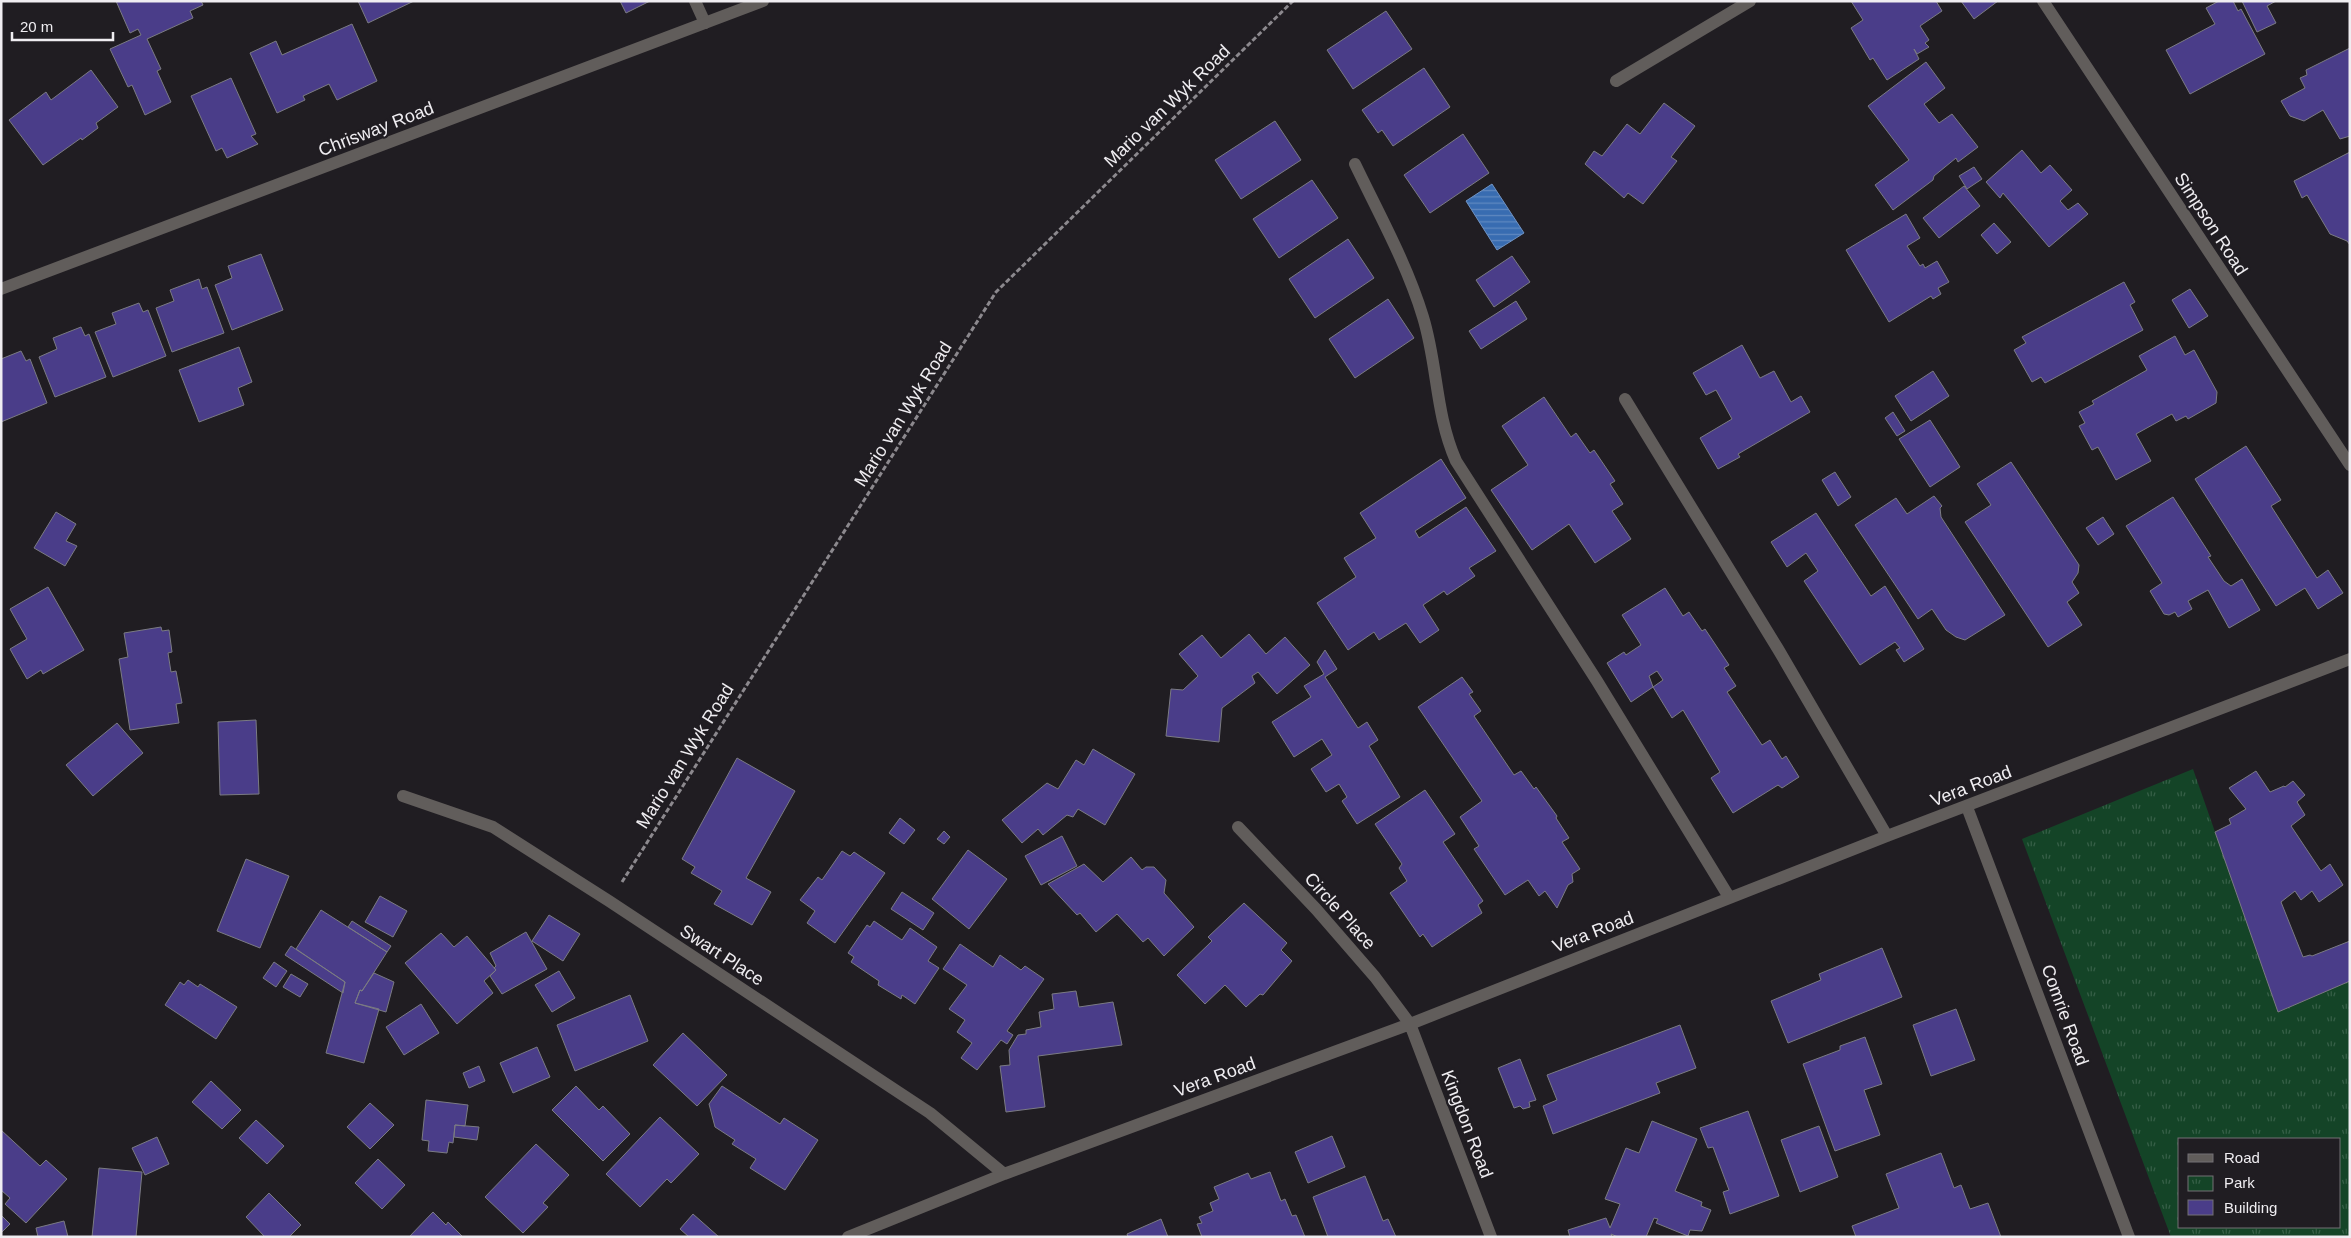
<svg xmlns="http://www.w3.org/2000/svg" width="2351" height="1238" font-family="Helvetica,sans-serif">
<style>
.park{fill:url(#park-tufts);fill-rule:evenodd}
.water{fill:url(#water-rules);stroke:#6f93c4}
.building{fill:#4a3d89;stroke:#7b7b83}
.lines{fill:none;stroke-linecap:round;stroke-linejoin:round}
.path{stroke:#8c898e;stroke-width:3;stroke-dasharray:5 2.5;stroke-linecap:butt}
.service{stroke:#615d5b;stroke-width:12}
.minor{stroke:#615d5b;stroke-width:12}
.labels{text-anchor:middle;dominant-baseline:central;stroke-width:4.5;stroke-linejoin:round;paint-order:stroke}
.street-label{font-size:18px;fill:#efedf1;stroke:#201d22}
</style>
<defs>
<pattern id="park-tufts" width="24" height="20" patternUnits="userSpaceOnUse" patternTransform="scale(1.25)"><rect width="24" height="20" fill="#144427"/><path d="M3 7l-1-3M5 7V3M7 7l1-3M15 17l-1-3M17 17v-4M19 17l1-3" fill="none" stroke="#365f47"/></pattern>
<pattern id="water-rules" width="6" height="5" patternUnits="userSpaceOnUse" patternTransform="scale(1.25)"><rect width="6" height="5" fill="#386cb1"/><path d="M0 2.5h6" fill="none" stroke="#5f88c0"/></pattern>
</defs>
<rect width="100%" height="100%" fill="#201d22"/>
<!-- park -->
<path class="park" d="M2193 769 2278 1012 2350 981V1237H2171L2022 839ZM2180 1139H2340V1227H2180Z"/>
<!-- water -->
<path class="water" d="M1492 184 1524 233 1497 250 1466 201Z"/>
<!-- building -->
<path class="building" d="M116 1H201L203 5 190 11 193 18 147 39 161 69 157 71 171 102 145 115 132 85 128 87 110 49 141 35 138 29 130 33Z
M358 1H414L368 23Z
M620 1H650L626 13Z
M1851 1H1936L1942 11 1920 26 1929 40 1925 43 1929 47 1917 54 1914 49 1919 59 1887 80 1873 58 1870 60 1851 28 1863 20Z
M1961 1H1998L1974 19Z
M2219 1H2233L2238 11 2241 9 2265 54 2190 94 2166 50 2215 24 2206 8Z
M2242 1H2276L2267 6 2276 23 2257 32Z
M1386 11 1412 49 1353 89 1327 50Z
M352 24 377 81 337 100 329 84 303 96 305 100 277 113 250 53 276 41 282 55Z
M2350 48V136L2340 139 2323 110 2304 121 2290 116 2281 101 2305 88 2300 78 2307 75 2306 70Z
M1926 62 1945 88 1924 104 1939 123 1952 114 1978 147 1958 162 1956 158 1934 176 1933 180 1893 210 1875 185 1909 160 1868 106Z
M1424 68 1450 107 1393 146 1382 130 1378 133 1362 110Z
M91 70 118 107 96 123 98 128 82 140 81 138 43 165 9 120 46 92 51 100Z
M231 78 256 134 251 136 258 144 227 158 222 148 216 151 191 96Z
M1664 103 1695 126 1671 157 1677 161 1643 204 1628 193 1624 198 1585 164 1594 151 1602 156 1627 124 1640 134Z
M1275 121 1301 160 1241 199 1215 160Z
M1463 134 1489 173 1430 213 1404 175Z
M2022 150 2041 173 2050 165 2072 190 2060 201 2068 210 2078 203 2088 214 2049 247 2003 193 2000 198 1986 182Z
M2350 152V245L2347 241 2330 234 2307 195 2302 198 2294 181Z
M1974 167 1982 179 1967 189 1959 176Z
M1312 180 1338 218 1279 258 1253 219Z
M1964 186 1980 206 1939 238 1923 218Z
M1906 214 1920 238 1907 246 1920 266 1923 264 1925 268 1937 261 1949 282 1938 288 1941 294 1933 299 1931 296 1889 322 1846 250Z
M1994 223 2011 242 1997 254 1981 235Z
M1348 239 1374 278 1315 318 1289 279Z
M261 254 283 310 232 330 215 285 232 278 228 266Z
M1512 256 1530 282 1494 307 1476 280Z
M199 279 202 289 207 287 224 333 172 352 156 308 174 301 170 290Z
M2124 282 2135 302 2130 305 2143 330 2045 383 2041 377 2032 382 2014 350 2026 343 2022 337Z
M2190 289 2208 316 2189 328 2172 300Z
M1388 299 1414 338 1355 378 1329 339Z
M1516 301 1527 319 1481 349 1469 331Z
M139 303 143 312 148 310 166 356 113 377 95 332 116 324 112 313Z
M81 327 85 336 89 334 106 377 55 397 39 357 57 349 53 338Z
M2175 336 2185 355 2194 350 2217 392 2216 403 2188 419 2186 416 2176 421 2172 414 2136 434 2151 461 2116 480 2098 447 2092 450 2079 426 2085 423 2079 412 2094 404 2092 401 2147 370 2139 356Z
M1742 345 1760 378 1774 371 1791 402 1801 396 1810 412 1738 454 1740 457 1718 469 1700 438 1732 419 1716 390 1706 395 1693 373Z
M239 347 252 382 238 388 244 405 199 422 179 370Z
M21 351 26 361 30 359 47 403 1 422V359Z
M1933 371 1949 396 1911 421 1895 396Z
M1544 397 1571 437 1576 433 1590 453 1594 450 1615 481 1610 484 1623 504 1612 511 1631 539 1595 563 1569 524 1532 550 1491 490 1528 465 1502 426Z
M1893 412 1905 431 1897 436 1885 418Z
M1930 420 1960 467 1930 487 1899 439Z
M2246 446 2281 500 2271 506 2317 578 2328 570 2343 593 2318 609 2305 588 2276 606 2195 479Z
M1441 459 1466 498 1415 531 1419 538 1466 507 1496 551 1469 568 1475 576 1447 595 1444 591 1423 605 1439 630 1420 643 1406 623 1379 640 1374 632 1348 650 1317 603 1356 577 1344 558 1376 538 1360 513Z
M2011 462 2079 565 2078 573 2072 582 2079 593 2067 602 2082 625 2048 647 1965 522 1991 505 1977 484Z
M1835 472 1851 497 1838 506 1822 480Z
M1934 496 1942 506 1940 508 1941 517 2005 615 1965 640 1956 637 1946 630 1932 609 1918 619 1855 525 1896 498 1907 514Z
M2173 497 2211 556 2208 557 2224 581 2231 586 2242 579 2260 610 2229 628 2208 590 2188 601 2192 609 2178 617 2175 612 2169 615 2164 614 2150 591 2162 583 2126 526Z
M56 512 76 524 66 541 77 546 65 566 34 548Z
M1816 513 1871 596 1885 586 1924 649 1904 662 1896 650 1900 648 1895 642 1860 665 1804 581 1818 571 1806 553 1787 567 1771 542Z
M2103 517 2114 534 2098 545 2086 528Z
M48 587 84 650 43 674 41 670 27 679 10 649 27 639 10 609Z
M1665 588 1683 616 1689 612 1702 631 1705 629 1729 665 1724 668 1736 686 1727 692 1762 745 1770 740 1782 759 1786 756 1799 777 1782 788 1778 785 1733 813 1711 778 1720 772 1683 710 1672 718 1653 687 1663 680 1657 671 1649 676 1653 687 1631 702 1607 663 1624 652 1626 655 1641 645 1622 615Z
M161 627 162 631 169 630 172 652 168 653 171 672 176 671 182 703 176 704 179 723 130 730 119 659 128 657 124 633Z
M1249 634 1266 654 1285 637 1310 665 1277 694 1258 672 1252 676 1255 683 1222 708 1219 742 1166 736 1171 689 1183 690 1198 676 1179 654 1202 635 1221 658Z
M1325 650 1337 669 1325 677 1358 728 1367 722 1378 740 1369 746 1400 797 1357 824 1342 801 1347 797 1339 784 1326 792 1311 769 1332 755 1322 739 1294 757 1272 722 1311 697 1304 686 1324 674 1317 662Z
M1462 677 1473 692 1469 694 1481 711 1474 716 1514 775 1521 771 1534 789 1536 787 1557 816 1556 818 1569 838 1562 842 1580 869 1572 874 1573 882 1568 885 1557 908 1545 891 1539 896 1528 880 1505 895 1474 849 1479 846 1460 817 1482 801 1418 707Z
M256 720 259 794 220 795 218 722Z
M117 723 143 753 93 796 66 765Z
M1093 749 1135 774 1105 825 1078 809 1073 817 1067 815 1043 835 1038 829 1022 843 1002 820 1047 783 1058 789 1076 760 1084 765Z
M737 758 795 791 746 878 771 892 752 925 714 904 722 891 691 873 695 867 682 859Z
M2256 771 2270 792 2284 786 2285 787 2293 781 2305 795 2297 802 2305 815 2291 826 2321 871 2330 864 2343 885 2319 902 2312 891 2301 900 2295 891 2281 902 2303 957 2310 955 2312 956 2350 941V981L2278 1012 2215 832 2231 824 2229 819 2246 809 2229 788Z
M1425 790 1455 834 1443 842 1483 901 1478 905 1482 913 1432 947 1423 934 1420 937 1390 893 1407 881 1399 868 1402 864 1375 824Z
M900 818 915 830 904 844 889 833Z
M944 831 950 837 944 844 937 839Z
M1062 836 1077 866 1041 885 1025 856Z
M968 850 1007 879 969 929 932 899Z
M842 851 850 856 854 852 885 873 835 943 807 923 815 911 800 900 818 877 822 880Z
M1131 857 1142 870 1146 867H1154L1166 880 1164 893 1194 927 1164 956 1148 938 1143 942 1117 914 1096 932 1080 913 1077 915 1048 884 1084 864 1103 882Z
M246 859 289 876 260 948 217 931Z
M902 892 934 913 923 930 891 909Z
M380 896 407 911 393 937 365 922Z
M1244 903 1287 943 1281 950 1292 961 1263 995 1260 994 1246 1007 1225 985 1205 1004 1177 975 1212 941 1208 937Z
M321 910 387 952 362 991 360 990 355 1003 379 1009 364 1063 326 1053 345 982 296 949Z
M549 915 580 934 563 961 532 941Z
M352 921 391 946 387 952 348 927Z
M874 921 902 940 910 928 937 947 928 961 939 968 915 1004 902 995 901 999 878 985 879 981 851 962 854 957 848 953 867 925 870 927Z
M526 932 547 969 502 994 490 976 496 970 494 968 496 966 490 953Z
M441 933 454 947 467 936 496 970 484 981 493 993 457 1024 405 963Z
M960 944 993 967 1000 955 1021 970 1025 966 1044 979 1007 1031 1013 1035 1007 1044 1001 1040 977 1070 961 1058 972 1043 957 1032 965 1020 949 1009 967 985 943 969Z
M291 946 345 982 343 993 285 955Z
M1882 948 1902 997 1788 1043 1771 1001 1821 980 1819 974Z
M274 962 287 971 276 987 263 978Z
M559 971 575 998 552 1012 535 985Z
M374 973 394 982 386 1012 355 1003 360 990 362 991Z
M291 974 308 984 300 997 283 987Z
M188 980 198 987 200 984 237 1007 216 1039 165 1005 180 982 184 985Z
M1076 991 1079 1007 1113 1002 1122 1045 1038 1056 1045 1107 1006 1112 1000 1066 1010 1065 1009 1050 1018 1035 1026 1034V1030L1041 1027 1039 1012 1054 1009 1052 994Z
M630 995 648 1041 575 1071 557 1025Z
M421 1004 439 1033 404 1055 386 1027Z
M1956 1009 1975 1060 1931 1076 1913 1025Z
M1680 1025 1696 1068 1656 1083 1660 1093 1553 1134 1543 1106 1557 1100 1547 1075Z
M683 1033 727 1075 697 1106 653 1065Z
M1865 1037 1882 1084 1864 1090 1880 1135 1835 1151 1803 1064 1840 1050V1046Z
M537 1047 550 1077 513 1093 500 1063Z
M1520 1059 1536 1100 1529 1102 1530 1107 1523 1109 1520 1106 1514 1108 1498 1068Z
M479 1066 485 1081 469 1088 463 1073Z
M211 1081 241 1110 222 1129 192 1102Z
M576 1086 599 1110 603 1106 630 1134 603 1161 552 1110Z
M722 1086 780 1124 784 1118 818 1140 785 1190 750 1168 756 1159 732 1144 735 1140 715 1127 709 1104Z
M426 1100 468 1105 465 1126 455 1125 453 1143 449 1142 447 1153 428 1151 429 1141 422 1140Z
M370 1103 394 1125 370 1149 347 1127Z
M1748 1111 1779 1196 1730 1214 1723 1192 1729 1190 1713 1147 1708 1148 1700 1128Z
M660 1117 699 1154 671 1183 667 1179 640 1207 606 1174Z
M256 1120 284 1146 267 1164 239 1138Z
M1652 1121 1697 1139 1675 1191 1702 1202 1701 1206 1711 1210 1702 1231 1690 1230 1688 1236 1656 1223 1658 1219 1654 1218 1646 1237H1618L1611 1234 1612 1237H1570L1568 1230 1606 1218 1610 1228 1620 1204 1605 1199 1626 1148 1639 1153Z
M455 1125 479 1127 477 1140 454 1137Z
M1819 1126 1838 1177 1800 1192 1781 1140Z
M1 1130 40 1166 46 1160 67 1179 26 1223 5 1204 10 1198 1 1190Z
M1332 1136 1345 1167 1308 1183 1295 1152Z
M157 1137 169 1164 145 1175 132 1148Z
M536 1144 569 1175 543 1203 548 1207 523 1233 485 1197Z
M1941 1153 1954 1188 1961 1185 1970 1209 1988 1203 2001 1237H1856L1852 1226 1899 1208 1886 1174Z
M378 1159 405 1185 382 1209 355 1183Z
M99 1168 142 1172 136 1237H92Z
M1270 1172 1281 1201 1285 1199 1292 1216 1296 1215 1305 1237H1202L1197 1224 1202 1223 1199 1217 1213 1211 1210 1203 1219 1199 1214 1187 1248 1173 1251 1179Z
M1365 1176 1383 1221 1388 1219 1396 1237H1328L1313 1197Z
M269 1193 301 1225 289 1237H265L246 1217Z
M433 1212 446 1225 448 1222 463 1237H409Z
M693 1214 719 1237H689L680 1229Z
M1 1215 10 1224 1 1233Z
M1161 1219 1168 1237H1128L1127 1234Z
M64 1221 68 1237H38L36 1228Z"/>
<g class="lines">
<!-- path -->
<path class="path" d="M622 882 996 292 1293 1"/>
<!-- service -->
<path class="service" d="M695 1 705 23
M1616 81 1750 1"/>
<!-- minor -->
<path class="minor" d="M2043 1 2350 465
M1355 164C1379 214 1407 264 1423 317 1438 366 1435 413 1456 461L1597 681 1729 897
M1 289 763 1
M1625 399 1778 649 1887 836
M403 796 493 827 609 901 930 1113 1004 1174
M1967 807 2129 1237
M1238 827 1316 909 1375 977 1410 1024 1491 1237
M848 1237 1004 1174 1410 1024 1887 836 2350 659"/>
</g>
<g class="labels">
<!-- street labels -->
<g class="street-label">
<text transform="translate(1167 106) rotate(-44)">Mario van Wyk Road</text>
<text transform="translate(376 129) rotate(-21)">Chrisway Road</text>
<text transform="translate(2211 224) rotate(57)">Simpson Road</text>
<text transform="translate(903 414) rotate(-58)">Mario van Wyk Road</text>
<text transform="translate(685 756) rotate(-58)">Mario van Wyk Road</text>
<text transform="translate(1971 786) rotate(-21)">Vera Road</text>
<text transform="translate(1340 911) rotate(48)">Circle Place</text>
<text transform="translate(1593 932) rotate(-21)">Vera Road</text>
<text transform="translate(722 955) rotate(33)">Swart Place</text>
<text transform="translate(2065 1015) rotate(70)">Comrie Road</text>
<text transform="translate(1215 1077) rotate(-20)">Vera Road</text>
<text transform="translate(1467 1124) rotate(69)">Kingdon Road</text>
</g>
</g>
<!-- border -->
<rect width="2351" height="1238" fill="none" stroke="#efedf1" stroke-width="5"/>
<!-- legend -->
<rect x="2178" y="1138" width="162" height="90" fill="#201d22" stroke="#737075"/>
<rect x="2188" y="1154" width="25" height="8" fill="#615d5b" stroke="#737075"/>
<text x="2224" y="1163" font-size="15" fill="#efedf1">Road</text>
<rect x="2188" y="1176" width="25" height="15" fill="url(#park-tufts)" stroke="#737075"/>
<text x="2224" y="1188" font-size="15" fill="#efedf1">Park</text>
<rect x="2188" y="1200" width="25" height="15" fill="#4a3d89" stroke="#737075"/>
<text x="2224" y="1213" font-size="15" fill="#efedf1">Building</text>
<!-- scale -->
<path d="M12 32v8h101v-8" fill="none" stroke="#efedf1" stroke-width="2.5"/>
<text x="20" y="32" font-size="15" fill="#efedf1" stroke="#201d22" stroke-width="4" paint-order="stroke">20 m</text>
</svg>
